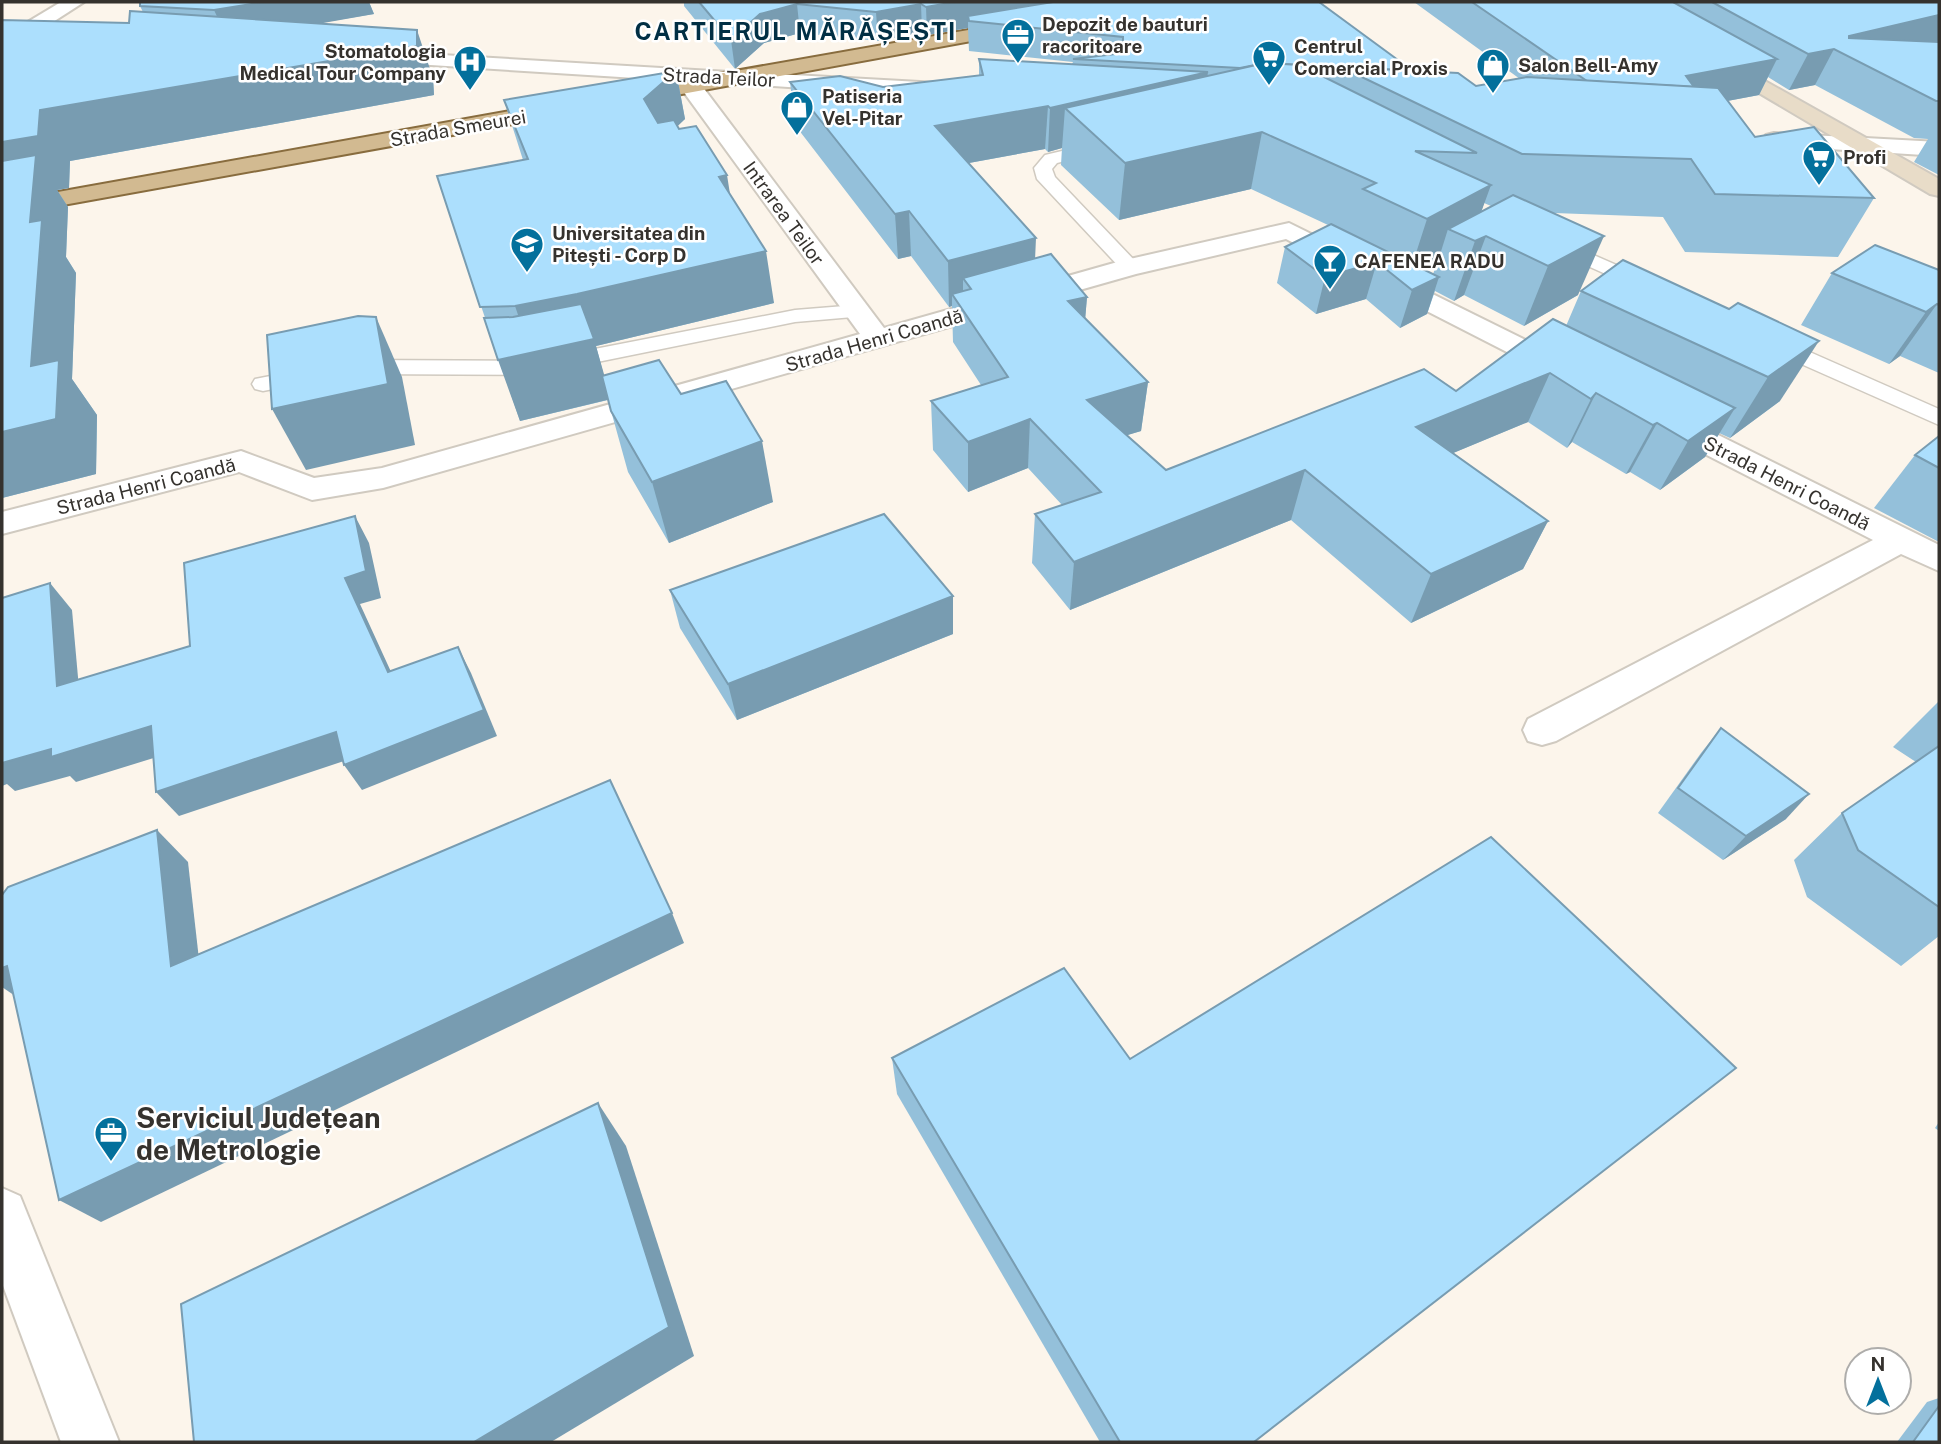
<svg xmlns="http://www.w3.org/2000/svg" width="1941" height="1444" font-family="'Public Sans',sans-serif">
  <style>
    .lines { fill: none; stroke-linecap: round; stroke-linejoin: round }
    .service-casing { stroke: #d0cac0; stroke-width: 3 }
    .minor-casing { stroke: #d0cac0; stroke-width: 4 }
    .tertiary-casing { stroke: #d0cac0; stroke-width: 4 }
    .secondary-casing { stroke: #d0cac0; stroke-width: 4 }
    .primary-casing { stroke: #886c3e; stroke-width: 4 }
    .service { fill: #fff; fill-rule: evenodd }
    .minor { fill: #fff; fill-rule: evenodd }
    .tertiary { fill: #fff; fill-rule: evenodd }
    .secondary { fill: #e8dcc8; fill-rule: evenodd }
    .primary { fill: #d2ba91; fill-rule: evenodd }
    .wall { fill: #94c0da; fill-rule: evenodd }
    .shaded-wall { fill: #789cb1 }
    .building { fill: #acdffd; stroke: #789cb1; stroke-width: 2 }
    .labels { text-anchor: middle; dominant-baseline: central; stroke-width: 5; stroke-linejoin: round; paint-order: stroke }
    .far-poi-label { font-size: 19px; font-weight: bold; fill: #35322e; stroke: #fff; text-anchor: start }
    .far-street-label { font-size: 19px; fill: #35322e; stroke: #fff }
    .far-district-label { font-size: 24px; font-weight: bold; letter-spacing: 2px; fill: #012f44; stroke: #fff }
    .near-poi-label { font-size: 28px; font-weight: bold; fill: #35322e; stroke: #fff; text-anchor: start }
  </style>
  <rect width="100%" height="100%" fill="#fcf5eb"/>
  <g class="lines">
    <defs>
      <g id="service">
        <path d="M1100,142L1106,143L1109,147L1106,151L1057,163L1052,169L1055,177L1137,263L1140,267L1137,271H1123L1037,179L1034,168L1045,155Z"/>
        <path d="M1557,239L1653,281L1656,285L1653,289H1639L1550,249L1547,245L1550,241Z"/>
        <path d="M857,305L865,306L868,311L865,316L795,322L533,375L356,374L348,372L345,367L348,362L356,360L533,361L795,310Z"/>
        <path d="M1771,335L1939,409V425L1763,347L1760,342L1763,337Z"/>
        <path d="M311,368L319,370L322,375L319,380L263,391L255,389L252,384L255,379Z"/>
      </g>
      <g id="minor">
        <path d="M61,2H84L25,40H11L8,36L11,32Z"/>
        <path d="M374,51L746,73L749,78L746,83L699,82L884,328L1121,261L1289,223L1574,364L1579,370L1574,376L1564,379L1554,376L1286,239L1136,274L383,488L312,500L239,472L2,534V512L241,451L314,478L382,468L860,334L683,91L680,86L684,81L367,61L364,57L367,53Z"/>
        <path d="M1665,412L1676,414L1939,545V571L1901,554L1556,741L1542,745L1528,741L1523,730L1528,719L1873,540L1654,428L1650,421L1654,414Z"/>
        <path d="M2,1188L20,1196L119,1442H61L2,1283Z"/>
      </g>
      <g id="tertiary">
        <path d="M738,72L938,83L946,85L949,90L946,95L938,97L730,83L727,78L730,73Z"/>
        <path d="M1774,133L1939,142V156L1766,145L1762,140L1766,135Z"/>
      </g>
      <path id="secondary" d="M1717,54L1939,179V196L1930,194L1710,64L1707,60L1710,56Z"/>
      <g id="primary">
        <path d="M1019,21L1026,23L1029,27L1026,31L627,104L619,102L616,97L619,92L627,90Z"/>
        <path d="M561,102L569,104L572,109L569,114L2,216V202Z"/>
      </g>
    </defs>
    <!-- service casing -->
    <use href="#service" class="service-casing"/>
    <!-- minor casing -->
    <use href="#minor" class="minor-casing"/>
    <!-- tertiary casing -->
    <use href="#tertiary" class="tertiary-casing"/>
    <!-- secondary casing -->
    <use href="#secondary" class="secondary-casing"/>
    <!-- primary casing -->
    <use href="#primary" class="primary-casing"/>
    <!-- service -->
    <use href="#service" class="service"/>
    <!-- minor -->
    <use href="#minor" class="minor"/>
    <!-- tertiary -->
    <use href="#tertiary" class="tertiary"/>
    <!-- secondary -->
    <use href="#secondary" class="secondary"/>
    <!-- primary -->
    <use href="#primary" class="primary"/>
  </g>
  <!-- wall -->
  <g class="wall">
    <path d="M140,2H369L374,14L319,23L433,78L434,95L70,161L69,188L57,190L68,207L66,257L76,273L72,379L97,415L96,474L2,498V20L129,23L143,12L140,6Z"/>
    <path d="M684,2H1319L1413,71L1476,86L1520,79L1414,2H1674L1675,3L1676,2H1939V175L1914,162L1928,139L1914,138L1815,85L1789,90L1768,77L1759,95L1727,101L1755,137L1874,198L1838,257L1685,252L1663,217L1554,213L1578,295L1524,326L1464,295L1454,301L1435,291L1427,314L1400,328L1366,299L1316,314L1277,283L1285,247L1328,225L1251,189L1119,220L1061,165L1062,148L1048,152L1045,149L969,163L1035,258L1087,297L1085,319L1148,382L1141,431L1127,435L1166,470L1456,391L1566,326L1581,291L1729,309L1738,303L1780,401L1730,438L1719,433L1705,457L1660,490L1630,472L1626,474L1572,442L1567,448L1528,422L1453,453L1548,521L1523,569L1411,623L1291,520L1070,610L1032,563L1035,514L1062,505L1028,468L968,492L933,450L931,401L981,385L953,342L952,306L949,307L911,256L898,259L795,125L790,82L883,87L979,76V59L1072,64L1073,62L969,51L968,28L927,35L922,32L878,41L800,33L764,43L735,69L684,6ZM1484,203L1491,206L1481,212ZM1438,261L1433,274L1424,269Z"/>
    <path d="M676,71L685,119L677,126L730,194L774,303L596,346L604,376L681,394L773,502L669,543L628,472L608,400L520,421L437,176L523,160L504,100Z"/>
    <path d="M1939,270V373L1900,356L1889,364L1801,325L1832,273Z"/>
    <path d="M1939,436V542L1874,508L1915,455Z"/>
    <path d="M670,590L953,596V634L737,720L680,628Z"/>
    <path d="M1939,701V936L1901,966L1807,897L1794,860L1842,813L1916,762L1893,747Z"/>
    <path d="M1721,728L1786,819L1723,860L1658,813L1701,753Z"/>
    <path d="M892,1058L1255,1442H1100L897,1094Z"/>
    <path d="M1939,1122V1131L1935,1128Z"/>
    <path d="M1939,1398V1442H1897L1927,1402Z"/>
  </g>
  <!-- shaded-wall -->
  <g class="shaded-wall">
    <path d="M264,2H369L374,14L228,40L214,10Z"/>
    <path d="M955,2H1117L968,16V28L927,35L926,7Z"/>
    <path d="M797,4L800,33L764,43L735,69L731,40L760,14Z"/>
    <path d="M921,4L922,32L878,41L876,12Z"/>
    <path d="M1939,15V45L1840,52L1849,36Z"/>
    <path d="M417,30L433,78L434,95L70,161L69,188L57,190L68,207L66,257L76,273L72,379L97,415L96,474L2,498V432L31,366L2,200V142L40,110Z"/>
    <path d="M1834,49L1815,85L1789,90L1808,54Z"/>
    <path d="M1777,59L1759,95L1685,109L1686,76Z"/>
    <path d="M676,71L685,119L655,148L644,99Z"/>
    <path d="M1208,72L1202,114L1065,108L1062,148L1048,152L1050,108Z"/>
    <path d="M1048,106L1045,149L936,169L935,126Z"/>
    <path d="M1262,132L1251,189L1119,220L1125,163Z"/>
    <path d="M727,175L735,226L719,177Z"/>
    <path d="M1491,185L1471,240L1448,229L1438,261L1408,278L1427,219Z"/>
    <path d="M909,211L911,256L898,259L895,214Z"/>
    <path d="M1486,236L1464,295L1454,301L1475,241Z"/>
    <path d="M1604,236L1578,295L1524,326L1548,266Z"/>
    <path d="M1036,238L1034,283L971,289L963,278V303L952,294V306L949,307L948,261Z"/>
    <path d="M766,251L774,303L596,346L611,399L520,421L498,360L531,353L515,306Z"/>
    <path d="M1377,262L1366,299L1316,314L1325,277Z"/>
    <path d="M1439,277L1427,314L1400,328L1412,290Z"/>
    <path d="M1087,297L1083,345L1068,301Z"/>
    <path d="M1937,304L1900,356L1889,364L1926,312Z"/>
    <path d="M376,317L402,377L415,445L306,470L272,409Z"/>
    <path d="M1819,341L1780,401L1730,438L1768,377Z"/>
    <path d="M1550,373L1528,422L1398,476L1416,427Z"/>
    <path d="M1148,382L1141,431L1082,449L1087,400Z"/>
    <path d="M1596,393L1572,442L1567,448L1591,399Z"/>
    <path d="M1735,408L1705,457L1660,490L1688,441Z"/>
    <path d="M1030,419L1028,468L968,492V442Z"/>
    <path d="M1657,423L1630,472L1626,474L1653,425Z"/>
    <path d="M762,441L773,502L669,543L652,482Z"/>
    <path d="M1305,470L1291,520L1070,610L1074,562Z"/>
    <path d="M355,516L369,543L381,598L360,604L403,698L388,672L345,578Z"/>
    <path d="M1548,521L1523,569L1411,623L1431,574Z"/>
    <path d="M50,583L72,610L81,711L57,686Z"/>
    <path d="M953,596V634L737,720L728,684Z"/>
    <path d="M458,647L471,673L497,736L362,790L344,765Z"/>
    <path d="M151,726L173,752L76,782L70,776L15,791L7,784L2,786V763L51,749Z"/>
    <path d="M336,732L353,758L179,816L156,792Z"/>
    <path d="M1809,794L1786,819L1723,860L1746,836Z"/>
    <path d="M157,830L188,862L203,995L171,966Z"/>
    <path d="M672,913L684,943L101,1222L59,1200Z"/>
    <path d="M7,966L24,1002L2,987V968Z"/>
    <path d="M598,1103L626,1146L694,1356L551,1442H474Z"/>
  </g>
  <!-- building -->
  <g class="building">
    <path d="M140,2H264L214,10L140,6Z"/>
    <path d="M699,2H955L926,7L921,4L876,12L797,4L760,14L731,40Z"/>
    <path d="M1053,2H1319L1413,71L1341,67L1339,74L1316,73L1300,65L1265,63L1240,68L1073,59L1123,53V37L969,21L968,16Z"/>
    <path d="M1472,2H1673L1777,59L1686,76L1694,87L1587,81Z"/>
    <path d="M1712,2H1939V15L1849,36V38L1939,42V101H1936L1834,49L1808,54Z"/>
    <path d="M130,11L417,30V46L40,110L38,136L2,142V20L129,23Z"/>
    <path d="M979,59L1208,72L1050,108L1048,106L935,126L1036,238L948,261L909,211L895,214L790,82L840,76L883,87L983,75Z"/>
    <path d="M1265,63L1300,65L1477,153L1415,151L1491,185L1427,219L1363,189L1376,183L1262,132L1125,163L1065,108Z"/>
    <path d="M1341,67L1458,73L1476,86L1527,77L1718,88L1755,137L1814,127L1874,198L1715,194L1691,159L1522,154Z"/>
    <path d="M676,71L644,99L658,123L674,120L679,129L696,126L727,175L719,177L766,251L577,294L515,306L480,307L437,176L528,159L504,100Z"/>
    <path d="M36,155L30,222L42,220L31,366L59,360L56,419L2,432V161Z"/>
    <path d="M1513,195L1604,236L1548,266L1486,236L1475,241L1448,229Z"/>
    <path d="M1331,224L1439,277L1412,290L1377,262L1325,277L1285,247Z"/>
    <path d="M1875,245L1939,270V305L1937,304L1926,312L1832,273Z"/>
    <path d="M1051,254L1087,297L1068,301L1148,382L1087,400L1166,470L1424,369L1456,391L1553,319L1735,408L1688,441L1657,423L1653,425L1596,393L1591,399L1550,373L1416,427L1548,521L1431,574L1305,470L1074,562L1035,514L1101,492L1030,419L968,442L931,401L1008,377L952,294L971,289L963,278Z"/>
    <path d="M1623,260L1729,309L1738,303L1819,341L1768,377L1581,291Z"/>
    <path d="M581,304L594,339L498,360L484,318L513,317Z"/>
    <path d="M358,316L376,317L388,384L272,409L267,335Z"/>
    <path d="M659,360L681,394L726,381L762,441L652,482L611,411L602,376Z"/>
    <path d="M1939,436V468L1915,455Z"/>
    <path d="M884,514L953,596L728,684L670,590Z"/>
    <path d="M355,516L366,571L345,578L388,672L458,647L484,710L344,765L336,732L156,792L151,726L51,757V749L2,763V598L50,583L57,686L190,646L184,563Z"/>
    <path d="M1721,728L1809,794L1746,836L1678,788Z"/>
    <path d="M1939,746V907L1858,850L1842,813Z"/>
    <path d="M610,780L672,913L59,1200L7,966L2,968V895L8,887L157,830L171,966Z"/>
    <path d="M1491,837L1736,1068L1254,1442H1120L892,1058L1064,968L1130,1059Z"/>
    <path d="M598,1103L669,1327L474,1442H194L181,1304Z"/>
    <path d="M1939,1406V1442H1913Z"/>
  </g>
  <!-- icons -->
  <defs>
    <symbol id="office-pin" viewBox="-11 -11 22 30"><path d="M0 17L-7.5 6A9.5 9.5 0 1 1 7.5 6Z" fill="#03709c" stroke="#fff"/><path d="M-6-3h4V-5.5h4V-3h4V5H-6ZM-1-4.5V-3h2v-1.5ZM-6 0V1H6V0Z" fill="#fff"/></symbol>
    <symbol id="supermarket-pin" viewBox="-11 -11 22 30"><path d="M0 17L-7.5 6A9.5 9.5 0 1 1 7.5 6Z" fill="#03709c" stroke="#fff"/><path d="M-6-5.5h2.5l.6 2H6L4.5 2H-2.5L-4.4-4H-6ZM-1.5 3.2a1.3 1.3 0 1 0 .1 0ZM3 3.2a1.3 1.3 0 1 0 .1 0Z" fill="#fff"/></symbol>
    <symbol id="hospital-pin" viewBox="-11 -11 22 30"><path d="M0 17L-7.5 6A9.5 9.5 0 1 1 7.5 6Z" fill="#03709c" stroke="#fff"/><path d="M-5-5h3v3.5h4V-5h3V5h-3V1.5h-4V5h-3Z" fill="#fff"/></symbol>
    <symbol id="shop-pin" viewBox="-11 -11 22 30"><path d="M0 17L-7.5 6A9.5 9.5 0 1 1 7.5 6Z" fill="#03709c" stroke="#fff"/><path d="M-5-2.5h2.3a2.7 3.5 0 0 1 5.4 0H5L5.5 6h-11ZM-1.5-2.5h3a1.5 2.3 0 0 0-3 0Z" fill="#fff"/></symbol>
    <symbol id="university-pin" viewBox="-11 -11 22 30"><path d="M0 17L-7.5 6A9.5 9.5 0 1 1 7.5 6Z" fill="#03709c" stroke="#fff"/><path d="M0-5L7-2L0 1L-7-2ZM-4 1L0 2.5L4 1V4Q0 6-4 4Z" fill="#fff"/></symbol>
    <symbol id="bar-pin" viewBox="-11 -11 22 30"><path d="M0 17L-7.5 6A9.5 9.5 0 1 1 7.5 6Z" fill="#03709c" stroke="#fff"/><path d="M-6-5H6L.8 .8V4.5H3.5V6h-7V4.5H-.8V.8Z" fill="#fff"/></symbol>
  </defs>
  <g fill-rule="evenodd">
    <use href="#office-pin" x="999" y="16" width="38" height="52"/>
    <use href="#supermarket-pin" x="1250" y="38" width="38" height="52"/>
    <use href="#hospital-pin" x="451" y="43" width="38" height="52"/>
    <use href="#shop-pin" x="1474" y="46" width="38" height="52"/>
    <use href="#shop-pin" x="778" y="88" width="38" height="52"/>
    <use href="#supermarket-pin" x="1800" y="138" width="38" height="52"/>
    <use href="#university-pin" x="508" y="225" width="38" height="52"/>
    <use href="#bar-pin" x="1311" y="242" width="38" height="52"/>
    <use href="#office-pin" x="92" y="1114" width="38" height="52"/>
  </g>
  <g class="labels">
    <!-- far-poi labels -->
    <g class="far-poi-label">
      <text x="1042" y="24">Depozit de bauturi<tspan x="1042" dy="22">racoritoare</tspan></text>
      <text x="1294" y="46">Centrul<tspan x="1294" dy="22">Comercial Proxis</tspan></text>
      <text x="446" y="51" text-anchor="end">Stomatologia<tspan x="446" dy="22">Medical Tour Company</tspan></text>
      <text x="1518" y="65">Salon Bell-Amy</text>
      <text x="822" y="96">Patiseria<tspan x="822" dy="22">Vel-Pitar</tspan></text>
      <text x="1843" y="157">Profi</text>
      <text x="552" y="233">Universitatea din<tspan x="552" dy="22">Pitești - Corp D</tspan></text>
      <text x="1354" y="261">CAFENEA RADU</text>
    </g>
    <!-- far-street labels -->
    <g class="far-street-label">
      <text transform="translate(719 77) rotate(3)">Strada Teilor</text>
      <text transform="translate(458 128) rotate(-10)">Strada Smeurei</text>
      <text transform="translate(784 213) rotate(54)">Intrarea Teilor</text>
      <text transform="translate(874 340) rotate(-16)">Strada Henri Coandă</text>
      <text transform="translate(1787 483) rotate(27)">Strada Henri Coandă</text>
      <text transform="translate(146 486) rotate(-14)">Strada Henri Coandă</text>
    </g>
    <!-- far-district labels -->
    <g class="far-district-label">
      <text x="796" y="31">CARTIERUL MĂRĂȘEȘTI</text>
    </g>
    <!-- near-poi labels -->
    <g class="near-poi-label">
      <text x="136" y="1117">Serviciul Județean<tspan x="136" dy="32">de Metrologie</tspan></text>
    </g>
  </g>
  <!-- border -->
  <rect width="1941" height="1444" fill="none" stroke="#35322e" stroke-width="7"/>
  <!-- north arrow -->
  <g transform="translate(1878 1381)"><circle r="33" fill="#ffffff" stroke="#aeadab" stroke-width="2"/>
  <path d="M0-5L12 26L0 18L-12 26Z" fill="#03709c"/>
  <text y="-10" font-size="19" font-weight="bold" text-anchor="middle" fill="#35322e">N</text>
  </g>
</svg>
